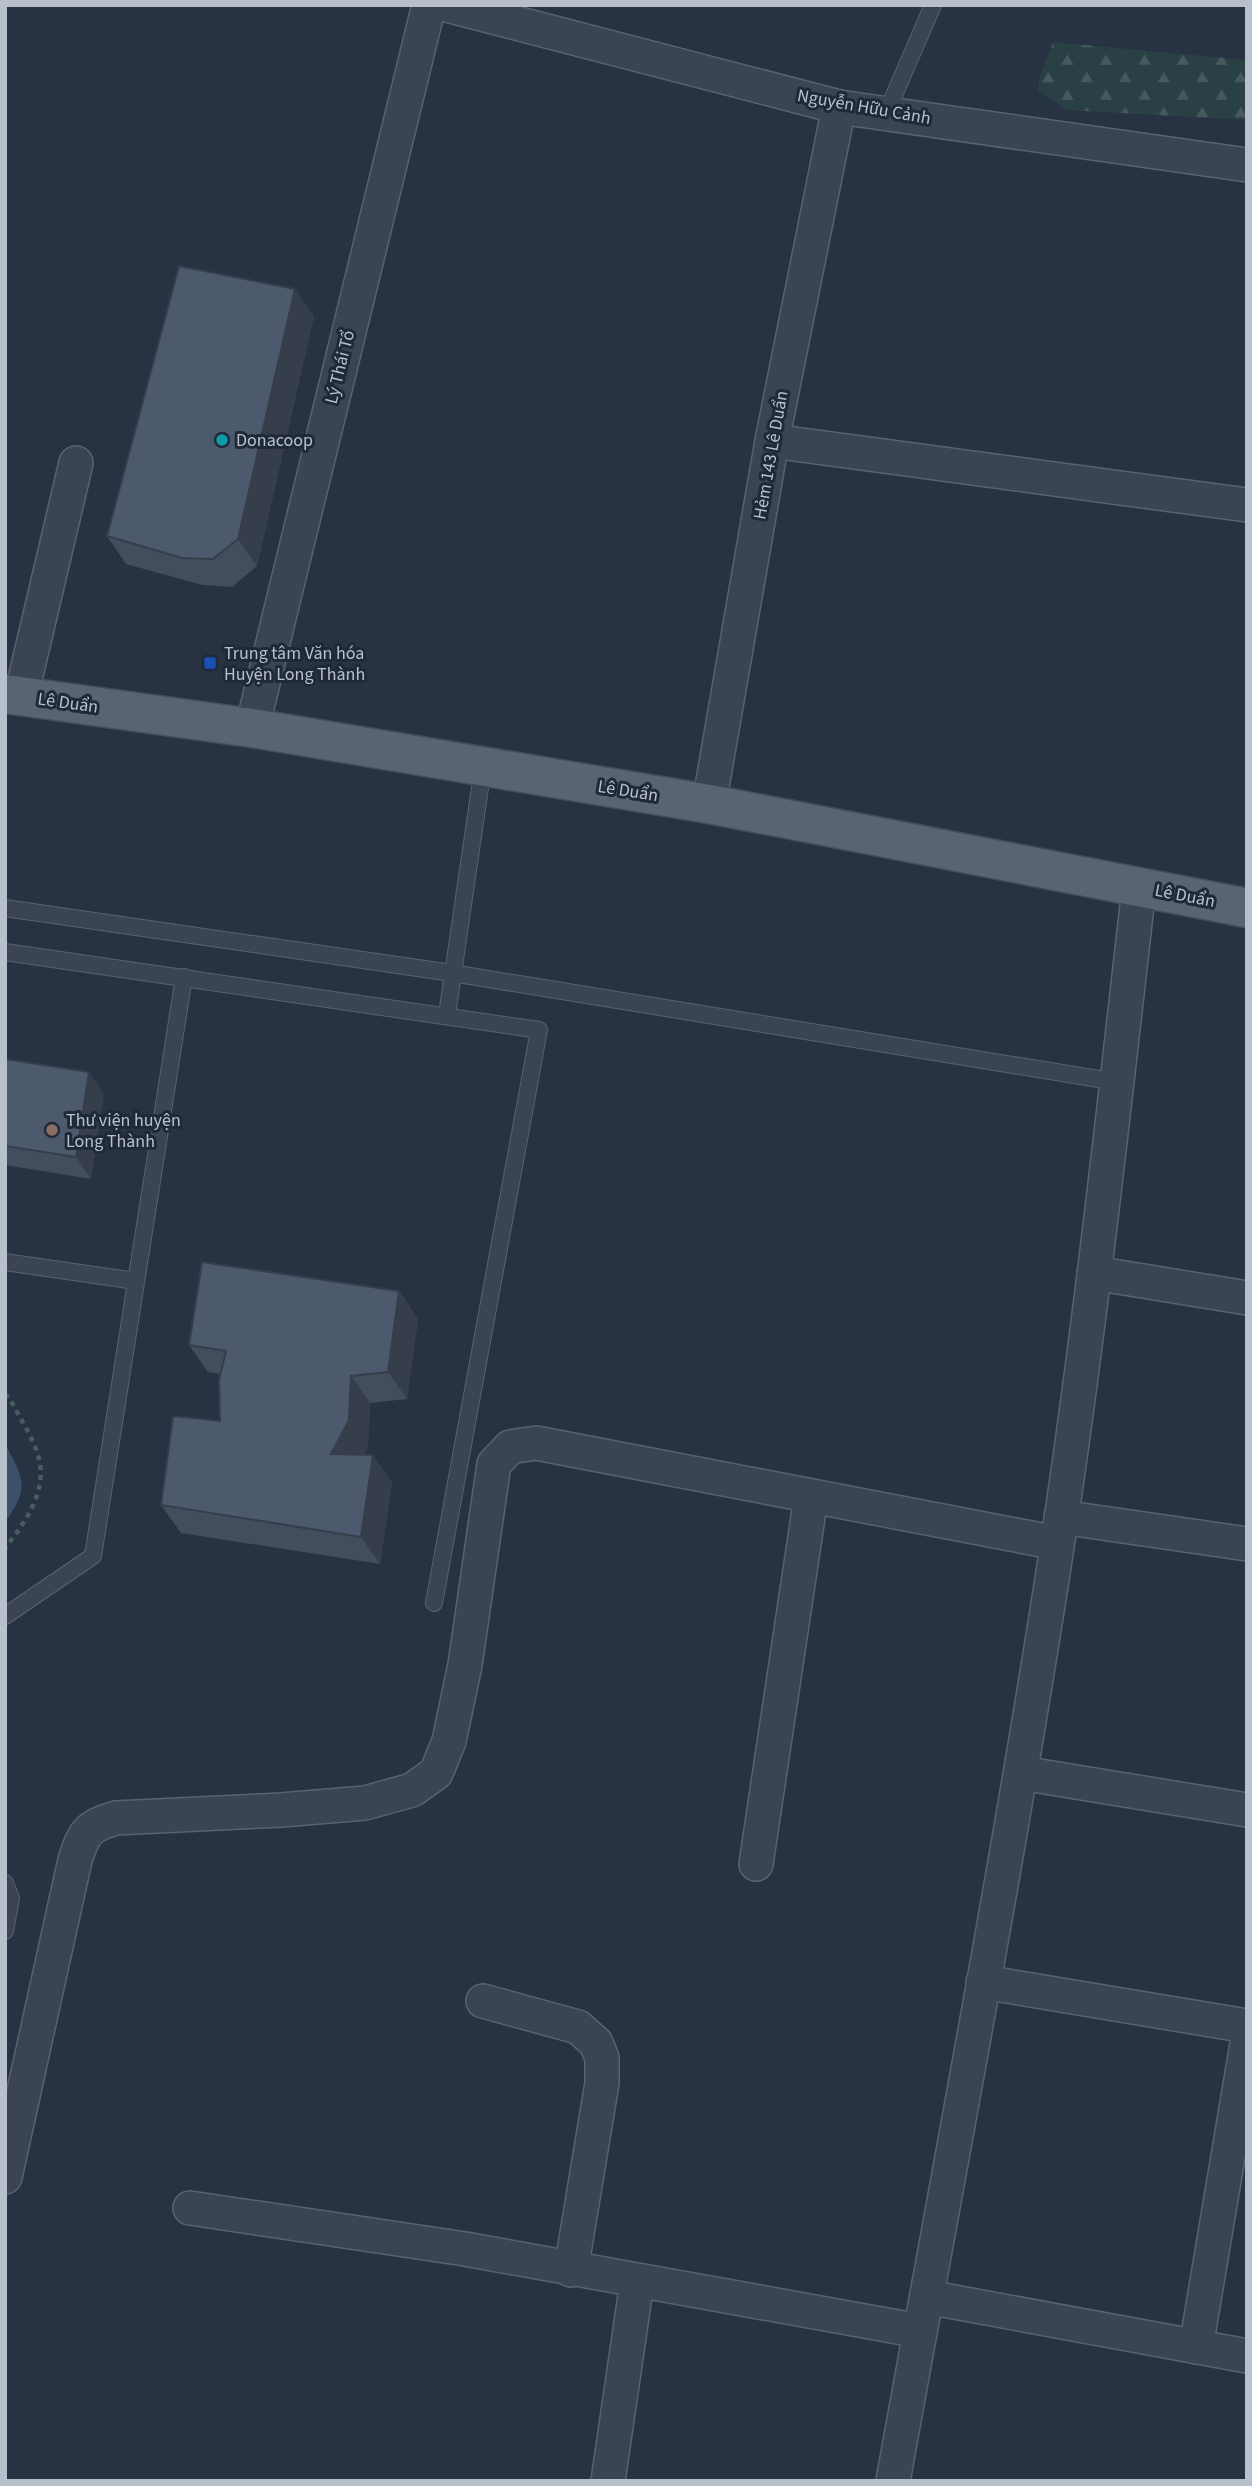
<svg xmlns="http://www.w3.org/2000/svg" width="1252" height="2486" font-family="'Source Sans 3',sans-serif">
  <style>
    .forest { fill: url(#forest-firs) }
    .water { fill: #3c506c }
    .lines { fill: none; stroke-linecap: round; stroke-linejoin: round }
    .lane-casing { stroke: #596270; stroke-width: 18 }
    .street-casing { stroke: #596270; stroke-width: 36 }
    .primary-casing { stroke: #454d5c; stroke-width: 41 }
    .path { stroke: #475d60; stroke-width: 4.5; stroke-dasharray: 5 5; stroke-linecap: butt }
    .lane { stroke: #3b4452; stroke-width: 16 }
    .street { stroke: #3b4452; stroke-width: 33 }
    .primary { stroke: #596472; stroke-width: 38 }
    .wall { fill: #424d5d }
    .shaded-wall { fill: #363e4c }
    .building { fill: #4d596c; stroke: #363e4c; stroke-width: 2 }
    .culture-dot { fill: #0f9aa8; stroke: #202938; stroke-width: 2.5 }
    .transit-dot { fill: #1a4fb4; stroke: #202938; stroke-width: 2.5 }
    .education-dot { fill: #8d6e63; stroke: #202938; stroke-width: 2.5 }
    .labels { text-anchor: middle; dominant-baseline: central; stroke-width: 6; stroke-linejoin: round; paint-order: stroke }
    .street-label { font-size: 18px; fill: #b8c0cc; stroke: #202938 }
    .poi-label { font-size: 18px; fill: #b8c0cc; stroke: #202938; text-anchor: start }
  </style>
  <defs>
    <pattern id="forest-firs" width="22" height="20" patternUnits="userSpaceOnUse" patternTransform="scale(1.75)"><rect width="22" height="20" fill="#294044"/><path d="M5 1l3.5 6h-7zM16 11l3.5 6h-7z" fill="#465a5e"/></pattern>
  </defs>
  <rect width="100%" height="100%" fill="#273243"/>
  <!-- forest -->
  <path class="forest" d="M1053,42L1247,60V120L1067,110L1038,90L1039,79Z"/>
  <!-- water -->
  <path class="water" d="M5,1444C24,1479 30,1488 5,1522Z"/>
  <g class="lines">
    <defs>
      <g id="lane">
        <path d="M886,114L933,5"/>
        <path d="M5,908L452,973L1117,1082"/>
        <path d="M5,952L539,1030L434,1603"/>
        <path d="M447,1015L483,767"/>
        <path d="M5,1262L136,1281"/>
        <path d="M5,1616L93,1556L184,977"/>
        <path d="M5,1883L11,1898L5,1931"/>
      </g>
      <g id="street">
        <path d="M447,5L839,107L1247,165"/>
        <path d="M772,441L1247,505"/>
        <path d="M21,696L76,463"/>
        <path d="M252,728L429,5"/>
        <path d="M709,804L772,441L839,107"/>
        <path d="M1094,1273L1247,1298"/>
        <path d="M1061,1517L1247,1544"/>
        <path d="M1021,1773L1247,1810"/>
        <path d="M756,1864L811,1497"/>
        <path d="M983,1982L1247,2026"/>
        <path d="M483,2001L578,2027L596,2043L602,2058V2083L571,2270"/>
        <path d="M5,2177L75,1860C84,1832 88,1826 116,1818L281,1810L365,1803L412,1790L436,1773L449,1741L465,1665L494,1464L510,1447L536,1443L1057,1543"/>
        <path d="M190,2208L465,2249L920,2331"/>
        <path d="M927,2297L1247,2356"/>
        <path d="M1196,2347L1247,2044"/>
        <path d="M608,2481L637,2282"/>
        <path d="M893,2481C949,2170 1009,1859 1057,1547C1090,1328 1114,1108 1139,888"/>
      </g>
      <path id="primary" d="M5,694L252,728L709,804L1247,908"/>
    </defs>
    <!-- lane casing -->
    <use href="#lane" class="lane-casing"/>
    <!-- street casing -->
    <use href="#street" class="street-casing"/>
    <!-- primary casing -->
    <use href="#primary" class="primary-casing"/>
    <!-- path -->
    <path class="path" d="M5,1394L10,1399C19,1417 35,1440 39,1459C47,1492 25,1523 5,1548"/>
    <!-- lane -->
    <use href="#lane" class="lane"/>
    <!-- street -->
    <use href="#street" class="street"/>
    <!-- primary -->
    <use href="#primary" class="primary"/>
  </g>
  <!-- wall -->
  <g class="wall">
    <path d="M314,316L257,566L232,587L202,585L126,564L107,536Z"/>
    <path d="M5,1059L104,1094L91,1179L5,1165Z"/>
    <path d="M399,1291L418,1319L407,1399L370,1403L368,1447L364,1454L392,1482L380,1564L181,1533L161,1505L220,1421V1374L208,1372L189,1345Z"/>
  </g>
  <!-- shaded-wall -->
  <g class="shaded-wall">
    <path d="M295,289L314,316L257,566L238,539Z"/>
    <path d="M89,1072L104,1094L91,1179L76,1157Z"/>
    <path d="M399,1291L418,1319L407,1399L388,1372Z"/>
    <path d="M351,1376L370,1403L368,1447L350,1482L331,1454Z"/>
    <path d="M373,1455L392,1482L380,1564L361,1537Z"/>
  </g>
  <!-- building -->
  <g class="building">
    <path d="M179,266L295,289L238,539L213,559L182,558L107,536Z"/>
    <path d="M5,1059L89,1072L76,1157L5,1146Z"/>
    <path d="M202,1262L399,1291L388,1372L351,1376L349,1420L331,1454L373,1455L361,1537L161,1505L173,1416L220,1421L219,1380L226,1351L189,1345Z"/>
  </g>
  <!-- markers -->
  <circle class="culture-dot" cx="222" cy="440" r="7"/>
  <rect class="transit-dot" x="203" y="656" width="14" height="14" rx="3.5"/>
  <circle class="education-dot" cx="52" cy="1130" r="7"/>
  <g class="labels">
    <!-- street labels -->
    <g class="street-label">
      <text transform="translate(864 107) rotate(10)">Nguyễn Hữu Cảnh</text>
      <text transform="translate(340 367) rotate(-76)">Lý Thái Tổ</text>
      <text transform="translate(771 455) rotate(-80)">Hẻm 143 Lê Duẩn</text>
      <text transform="translate(68 703) rotate(8)">Lê Duẩn</text>
      <text transform="translate(628 791) rotate(9)">Lê Duẩn</text>
      <text transform="translate(1185 896) rotate(11)">Lê Duẩn</text>
    </g>
    <!-- poi labels -->
    <g class="poi-label">
      <text x="236" y="440">Donacoop</text>
      <text x="224" y="653">Trung tâm Văn hóa<tspan x="224" dy="21">Huyện Long Thành</tspan></text>
      <text x="66" y="1120">Thư viện huyện<tspan x="66" dy="21">Long Thành</tspan></text>
    </g>
  </g>
  <!-- border -->
  <rect width="1252" height="2486" fill="none" stroke="#b8c0cc" stroke-width="14"/>
</svg>
